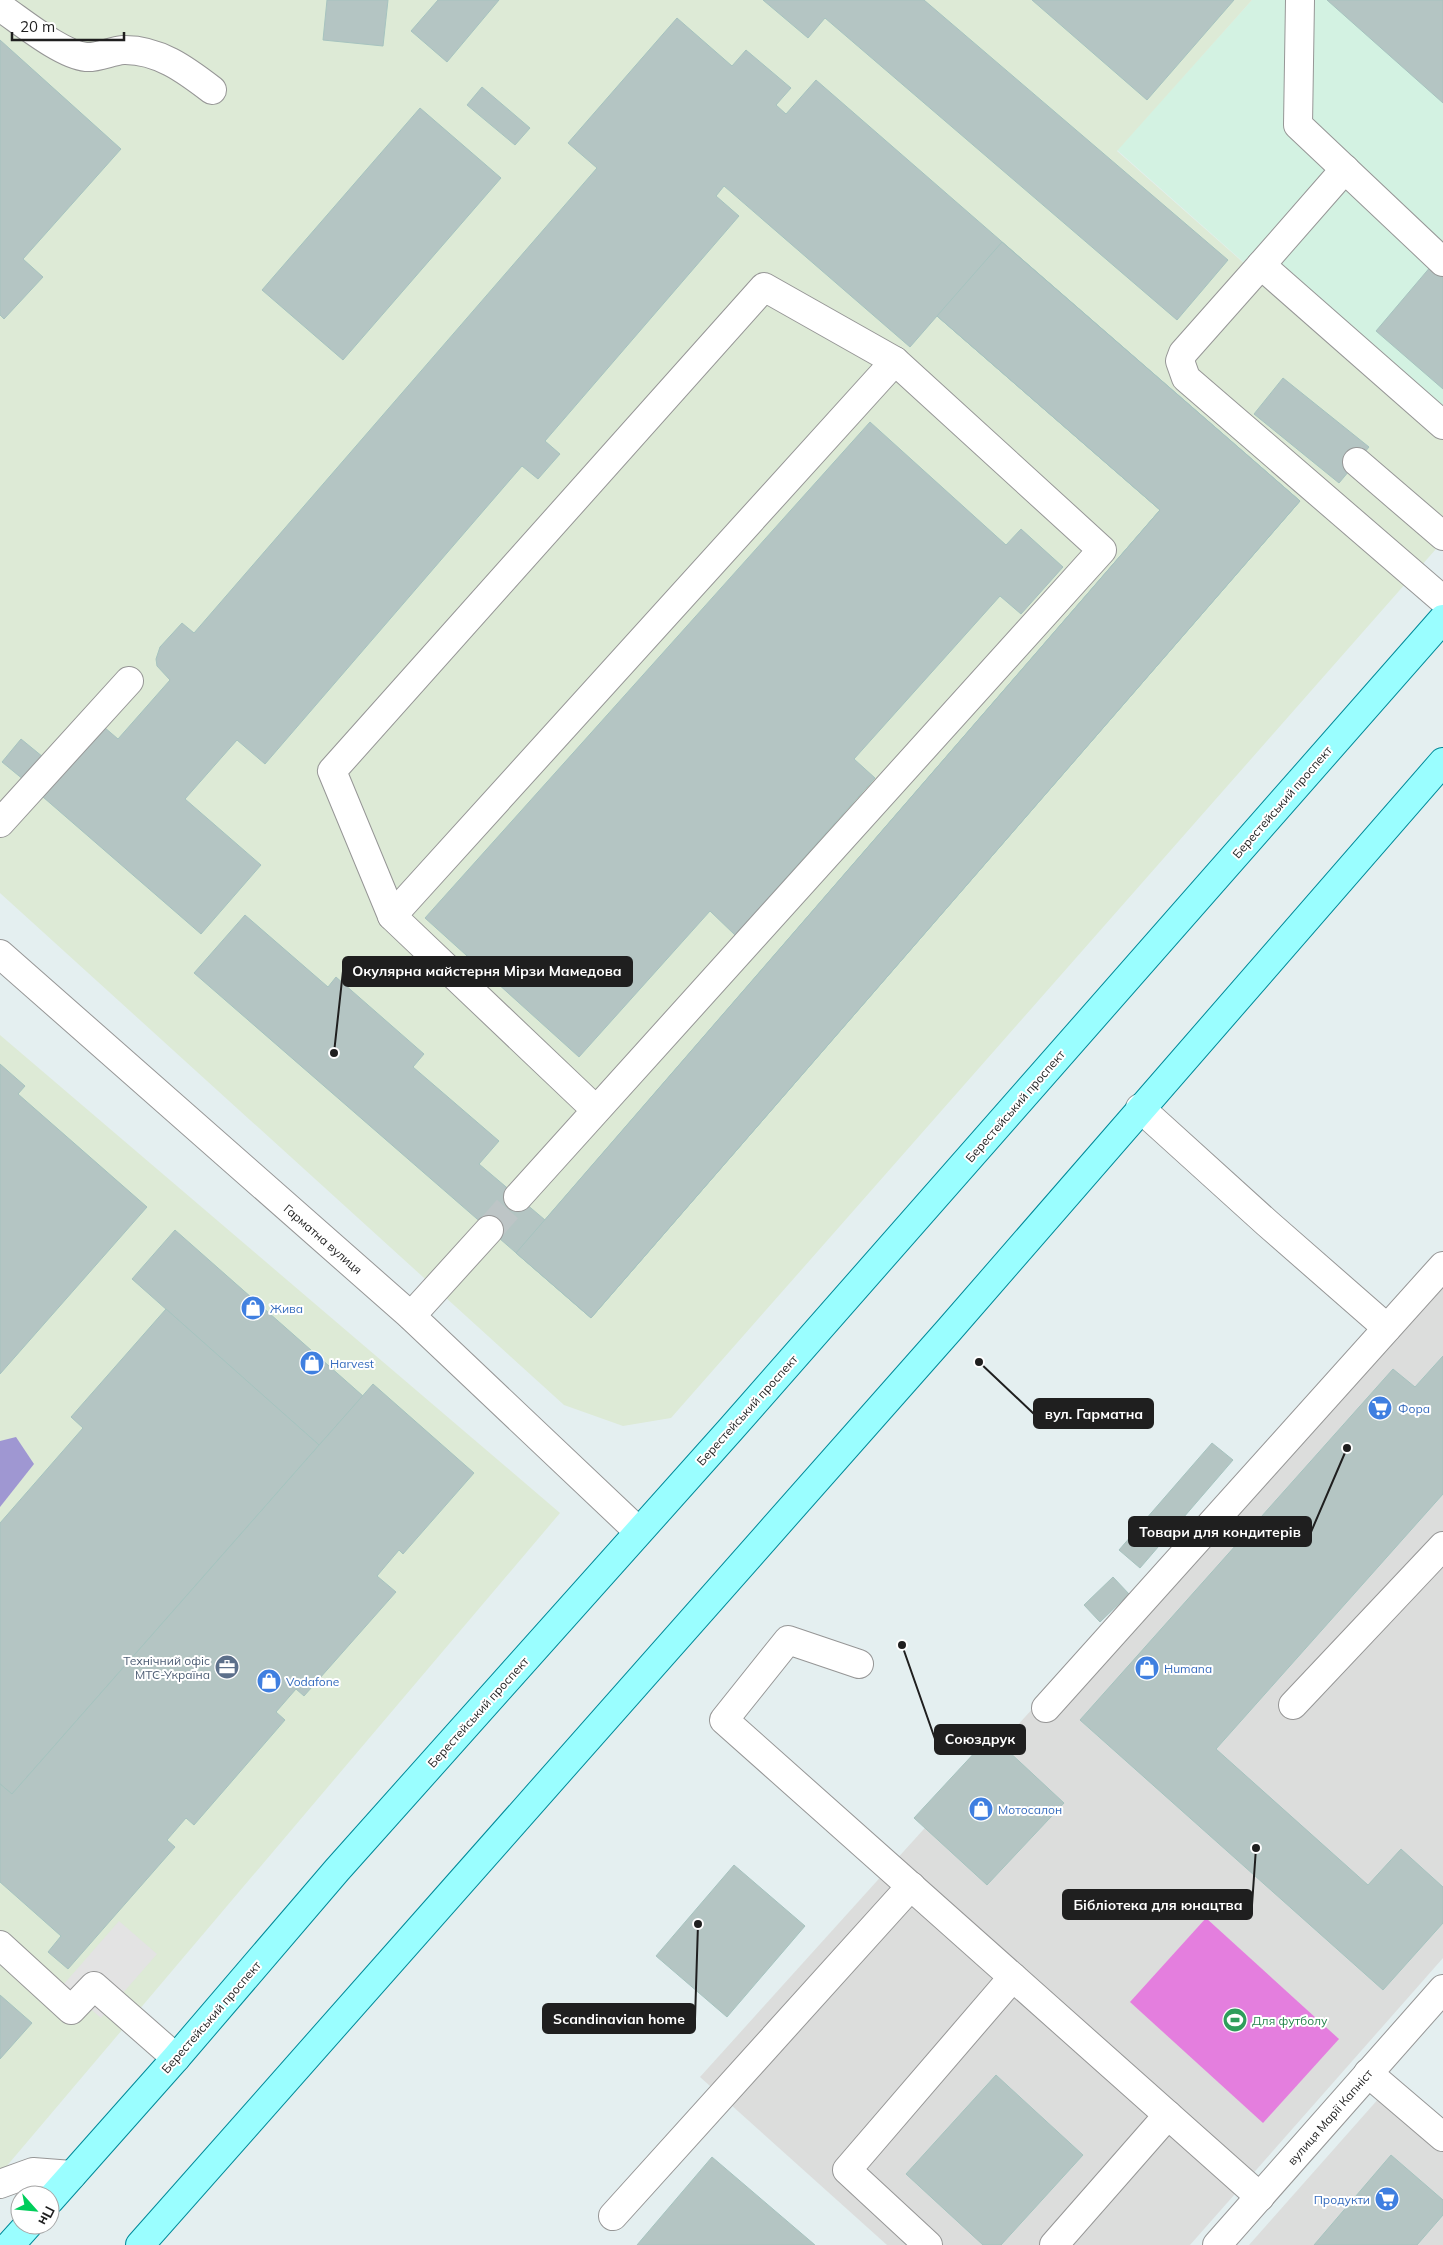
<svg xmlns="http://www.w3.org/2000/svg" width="1443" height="2245" font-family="Mulish,sans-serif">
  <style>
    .residential { fill: #dcdddc }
    .commercial { fill: #d3f2e2 }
    .industrial { fill: #ddead6 }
    .forest { fill: #9f97d2 }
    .pitch { fill: #e47ede }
    .parking { fill: #e3e3e3 }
    .building { fill: #b4c5c3; stroke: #a6c3bf }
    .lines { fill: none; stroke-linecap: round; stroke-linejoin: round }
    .minor-tunnel { stroke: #bdc5c6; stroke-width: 28; stroke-dasharray: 28 14; stroke-linecap: butt }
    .minor-casing { stroke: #969696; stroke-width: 30 }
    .major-casing { stroke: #008999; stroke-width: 30 }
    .minor { stroke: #fff; stroke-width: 28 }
    .major { stroke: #9afeff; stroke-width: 28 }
    .labels { text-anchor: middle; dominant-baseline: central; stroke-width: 4; stroke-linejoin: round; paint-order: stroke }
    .street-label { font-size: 12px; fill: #1f1f1f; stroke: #fff }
    .shop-label { font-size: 12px; fill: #366cbe; stroke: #fff; text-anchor: start }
    .service-label { font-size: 12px; fill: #4e5e75; stroke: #fff; text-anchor: end }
    .leisure-label { font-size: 12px; fill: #27864d; stroke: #fff; text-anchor: start }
    .leader { fill: none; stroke: #1f1f1f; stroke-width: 2 }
    .callout-dot { fill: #1f1f1f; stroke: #fff; stroke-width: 2 }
    .callout { fill: #1f1f1f; stroke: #1f1f1f; stroke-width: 2 }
    .callout-label { font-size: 14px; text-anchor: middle; font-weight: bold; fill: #fff }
  </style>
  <rect width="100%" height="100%" fill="#e4eff0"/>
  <!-- residential -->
  <g class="residential">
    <path d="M1443,1254V1958L1190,2245H887L700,2077Z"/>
    <path d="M1380,2097L1443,2151V2245H1249Z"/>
  </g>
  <!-- commercial -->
  <path class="commercial" d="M1252,0H1443V439L1117,150Z"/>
  <!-- industrial -->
  <g class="industrial">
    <path d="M0,0H1252L1117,151L1443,439V541L671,1418L623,1426L564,1405L0,893Z"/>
    <path d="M0,1035L560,1513L0,2174Z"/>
  </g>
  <!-- forest -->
  <path class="forest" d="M16,1437L34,1464L0,1507V1441Z"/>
  <!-- pitch -->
  <path class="pitch" d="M1206,1918L1339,2039L1263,2123L1130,2002Z"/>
  <!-- parking -->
  <path class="parking" d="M119,1921L157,1954L101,2018L63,1985Z"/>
  <!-- building -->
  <g class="building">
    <path d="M327,0H388L383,46L323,40Z"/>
    <path d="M438,0H499L447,62L411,31Z"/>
    <path d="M763,0H924L1228,260L1177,320L825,18L808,38Z"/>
    <path d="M1032,0H1234L1147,100Z"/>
    <path d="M1327,0H1443V103Z"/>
    <path d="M677,18L732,66L746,50L791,88L776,105L786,114L816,80L1300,501L591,1318L194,973L245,915L328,987L336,977L424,1054L413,1067L499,1141L479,1164L545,1220L1160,510L937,316L910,347L724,186L716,196L739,216L545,441L560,454L538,479L522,466L265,764L237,740L185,799L261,865L201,934L43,797L104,727L118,739L170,680L157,666L156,659L160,647L182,623L194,633L597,168L568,143Z"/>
    <path d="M0,40L121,149L23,259L43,277L4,319L0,315Z"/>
    <path d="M482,87L530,128L515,145L467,105Z"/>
    <path d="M420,108L501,178L343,360L262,290Z"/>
    <path d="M1002,242L1300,501L591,1318L516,1253L1160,510L937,316Z"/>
    <path d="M1443,252V389L1376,331Z"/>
    <path d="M1283,378L1369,447L1339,483L1254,414Z"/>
    <path d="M870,422L1006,545L1021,529L1063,567L1021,614L1000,596L854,759L875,778L735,935L710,911L579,1057L425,918Z"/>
    <path d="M21,739L43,757L24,780L2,762Z"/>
    <path d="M0,1064L25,1086L18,1094L147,1207L0,1374Z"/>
    <path d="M175,1230L363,1396L319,1445L132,1279Z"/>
    <path d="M166,1309L319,1445L12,1794L0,1784V1523L83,1428L71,1417Z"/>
    <path d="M1443,1356V1494L1216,1749L1368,1885L1401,1849L1443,1887V1923L1383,1990L1080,1720L1393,1369L1415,1387Z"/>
    <path d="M373,1384L474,1473L403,1554L399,1550L377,1576L396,1592L304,1696L296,1689L276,1712L285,1720L194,1825L186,1818L167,1840L175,1847L68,1969L48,1952L61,1936L0,1882V1784L12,1794Z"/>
    <path d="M1212,1443L1233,1460L1140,1568L1119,1550Z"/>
    <path d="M1113,1577L1129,1594L1100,1622L1084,1605Z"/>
    <path d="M991,1735L1064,1803L987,1885L914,1818Z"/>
    <path d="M734,1865L805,1926L727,2017L656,1956Z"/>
    <path d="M0,1995L32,2023L0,2059Z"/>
    <path d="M996,2075L1083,2155L1001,2245H983L906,2174Z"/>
    <path d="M1391,2155L1443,2200V2215L1417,2245H1314Z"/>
    <path d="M712,2157L815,2245H637Z"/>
  </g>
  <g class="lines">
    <!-- minor-tunnel -->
    <path class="minor-tunnel" d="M489,1230L518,1197"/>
    <defs>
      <g id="minor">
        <path d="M1300,0L1298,125L1443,262"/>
        <path d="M0,7C21,21 62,55 86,57C98,58 111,51 123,50C158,49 186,70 212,90"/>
        <path d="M1345,169L1261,265L1443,425"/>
        <path d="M1261,265L1183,353L1180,361L1186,378L1443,600"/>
        <path d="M1357,462L1443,536"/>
        <path d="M0,823L129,681"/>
        <path d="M392,916L895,361"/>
        <path d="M0,954L411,1316L638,1531"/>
        <path d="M1140,1108L1267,1223L1387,1328"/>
        <path d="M518,1197L1102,550L895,361L764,287L332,771L392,916L596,1110"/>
        <path d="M411,1316L489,1230"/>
        <path d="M859,1664L788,1640L724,1720L1260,2197"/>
        <path d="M1293,1705L1443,1546"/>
        <path d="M1046,1708L1443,1266"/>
        <path d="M0,1945L71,2010L94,1986L176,2058"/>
        <path d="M1368,2073L1443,2137"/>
        <path d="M0,2184L33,2172L72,2175"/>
        <path d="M613,2216L911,1886"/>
        <path d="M928,2245L847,2170L1013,1977"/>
        <path d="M1054,2245L1168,2115"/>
        <path d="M1217,2245L1443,1989"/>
      </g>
      <g id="major">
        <path d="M50,2200L176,2058L337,1870L731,1429L1443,619"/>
        <path d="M10,2245L28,2225"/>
        <path d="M140,2245L949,1330L1443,762"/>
      </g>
    </defs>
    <!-- minor casing -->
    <use href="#minor" class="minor-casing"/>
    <!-- major casing -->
    <use href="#major" class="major-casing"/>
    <!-- minor -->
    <use href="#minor" class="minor"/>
    <!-- major -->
    <use href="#major" class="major"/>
  </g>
  <!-- icons -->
  <defs>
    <symbol id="shop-disc" viewBox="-11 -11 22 22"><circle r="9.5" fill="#3f7fe0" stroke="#fff"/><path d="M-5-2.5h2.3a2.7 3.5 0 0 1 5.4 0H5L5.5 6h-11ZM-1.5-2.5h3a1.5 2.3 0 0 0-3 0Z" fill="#fff"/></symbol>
    <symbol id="supermarket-disc" viewBox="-11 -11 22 22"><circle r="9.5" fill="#3f7fe0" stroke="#fff"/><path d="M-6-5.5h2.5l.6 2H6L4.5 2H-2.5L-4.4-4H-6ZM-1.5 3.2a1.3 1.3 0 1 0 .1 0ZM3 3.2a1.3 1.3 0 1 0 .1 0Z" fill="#fff"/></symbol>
    <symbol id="office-disc" viewBox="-11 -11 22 22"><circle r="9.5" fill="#5c6f8a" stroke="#fff"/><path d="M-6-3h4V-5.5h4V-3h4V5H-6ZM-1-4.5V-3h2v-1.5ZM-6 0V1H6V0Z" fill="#fff"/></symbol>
    <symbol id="stadium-disc" viewBox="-11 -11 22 22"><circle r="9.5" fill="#2e9e5b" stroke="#fff"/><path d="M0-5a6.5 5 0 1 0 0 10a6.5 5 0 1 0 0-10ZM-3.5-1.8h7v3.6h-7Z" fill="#fff"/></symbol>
  </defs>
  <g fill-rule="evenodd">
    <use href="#shop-disc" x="239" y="1294" width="28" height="28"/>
    <use href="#shop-disc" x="298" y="1349" width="28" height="28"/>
    <use href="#supermarket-disc" x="1366" y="1394" width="28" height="28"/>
    <use href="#office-disc" x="213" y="1653" width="28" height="28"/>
    <use href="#shop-disc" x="1133" y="1654" width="28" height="28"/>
    <use href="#shop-disc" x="255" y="1667" width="28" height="28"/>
    <use href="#shop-disc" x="967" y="1795" width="28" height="28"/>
    <use href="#stadium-disc" x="1221" y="2006" width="28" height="28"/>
    <use href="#supermarket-disc" x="1373" y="2185" width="28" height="28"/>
  </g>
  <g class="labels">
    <!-- street labels -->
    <g class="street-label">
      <text transform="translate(1282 802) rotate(-49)">Берестейський проспект</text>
      <text transform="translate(1015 1106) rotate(-49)">Берестейський проспект</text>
      <text transform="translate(323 1239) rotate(41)">Гарматна вулиця</text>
      <text transform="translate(747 1410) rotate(-48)">Берестейський проспект</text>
      <text transform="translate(478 1712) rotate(-48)">Берестейський проспект</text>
      <text transform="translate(211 2017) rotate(-49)">Берестейський проспект</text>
      <text transform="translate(1330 2117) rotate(-49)">вулиця Марії Капніст</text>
    </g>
    <!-- shop labels -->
    <g class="shop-label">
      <text x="270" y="1308">Жива</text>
      <text x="330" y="1363">Harvest</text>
      <text x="1398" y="1408">Фора</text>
      <text x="1164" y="1668">Humana</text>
      <text x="286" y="1681">Vodafone</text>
      <text x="998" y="1809">Мотосалон</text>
      <text x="1370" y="2199" text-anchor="end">Продукти</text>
    </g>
    <!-- service labels -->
    <g class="service-label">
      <text x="210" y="1660">Технічний офіс<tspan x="210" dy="14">МТС-Україна</tspan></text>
    </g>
    <!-- leisure labels -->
    <g class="leisure-label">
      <text x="1252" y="2020">Для футболу</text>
    </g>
  </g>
  <!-- callouts -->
  <path class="leader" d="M334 1053L343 971M979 1362L1034 1414M1347 1448L1311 1532M902 1645L935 1739M1256 1848L1252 1905M698 1924L695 2019"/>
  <g class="callout-dot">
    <circle cx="334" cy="1053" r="5"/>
    <circle cx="979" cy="1362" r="5"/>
    <circle cx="1347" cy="1448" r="5"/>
    <circle cx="902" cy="1645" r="5"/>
    <circle cx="1256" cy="1848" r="5"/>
    <circle cx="698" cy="1924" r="5"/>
  </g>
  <g class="callout">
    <rect x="343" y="957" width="289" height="29" rx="5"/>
    <rect x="1034" y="1399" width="119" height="29" rx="5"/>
    <rect x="1129" y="1517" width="182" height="29" rx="5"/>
    <rect x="935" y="1725" width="90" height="29" rx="5"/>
    <rect x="1063" y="1890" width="189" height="29" rx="5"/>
    <rect x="543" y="2004" width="152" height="29" rx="5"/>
  </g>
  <g class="callout-label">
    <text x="487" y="976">Окулярна майстерня Мірзи Мамедова</text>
    <text x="1094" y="1419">вул. Гарматна</text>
    <text x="1220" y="1537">Товари для кондитерів</text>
    <text x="980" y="1744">Союздрук</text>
    <text x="1158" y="1910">Бібліотека для юнацтва</text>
    <text x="619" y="2024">Scandinavian home</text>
  </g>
  <!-- north arrow -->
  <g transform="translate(35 2210) rotate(117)"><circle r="24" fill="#ffffff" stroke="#a5a5a5"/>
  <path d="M0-4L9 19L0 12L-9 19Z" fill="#00cd5b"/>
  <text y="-8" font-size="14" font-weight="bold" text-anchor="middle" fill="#1f1f1f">Пн</text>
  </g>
  <!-- scale -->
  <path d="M12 32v8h112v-8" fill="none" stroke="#1f1f1f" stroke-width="2.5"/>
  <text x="20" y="32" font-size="15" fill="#1f1f1f" stroke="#ffffff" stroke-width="4" paint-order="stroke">20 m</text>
</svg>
